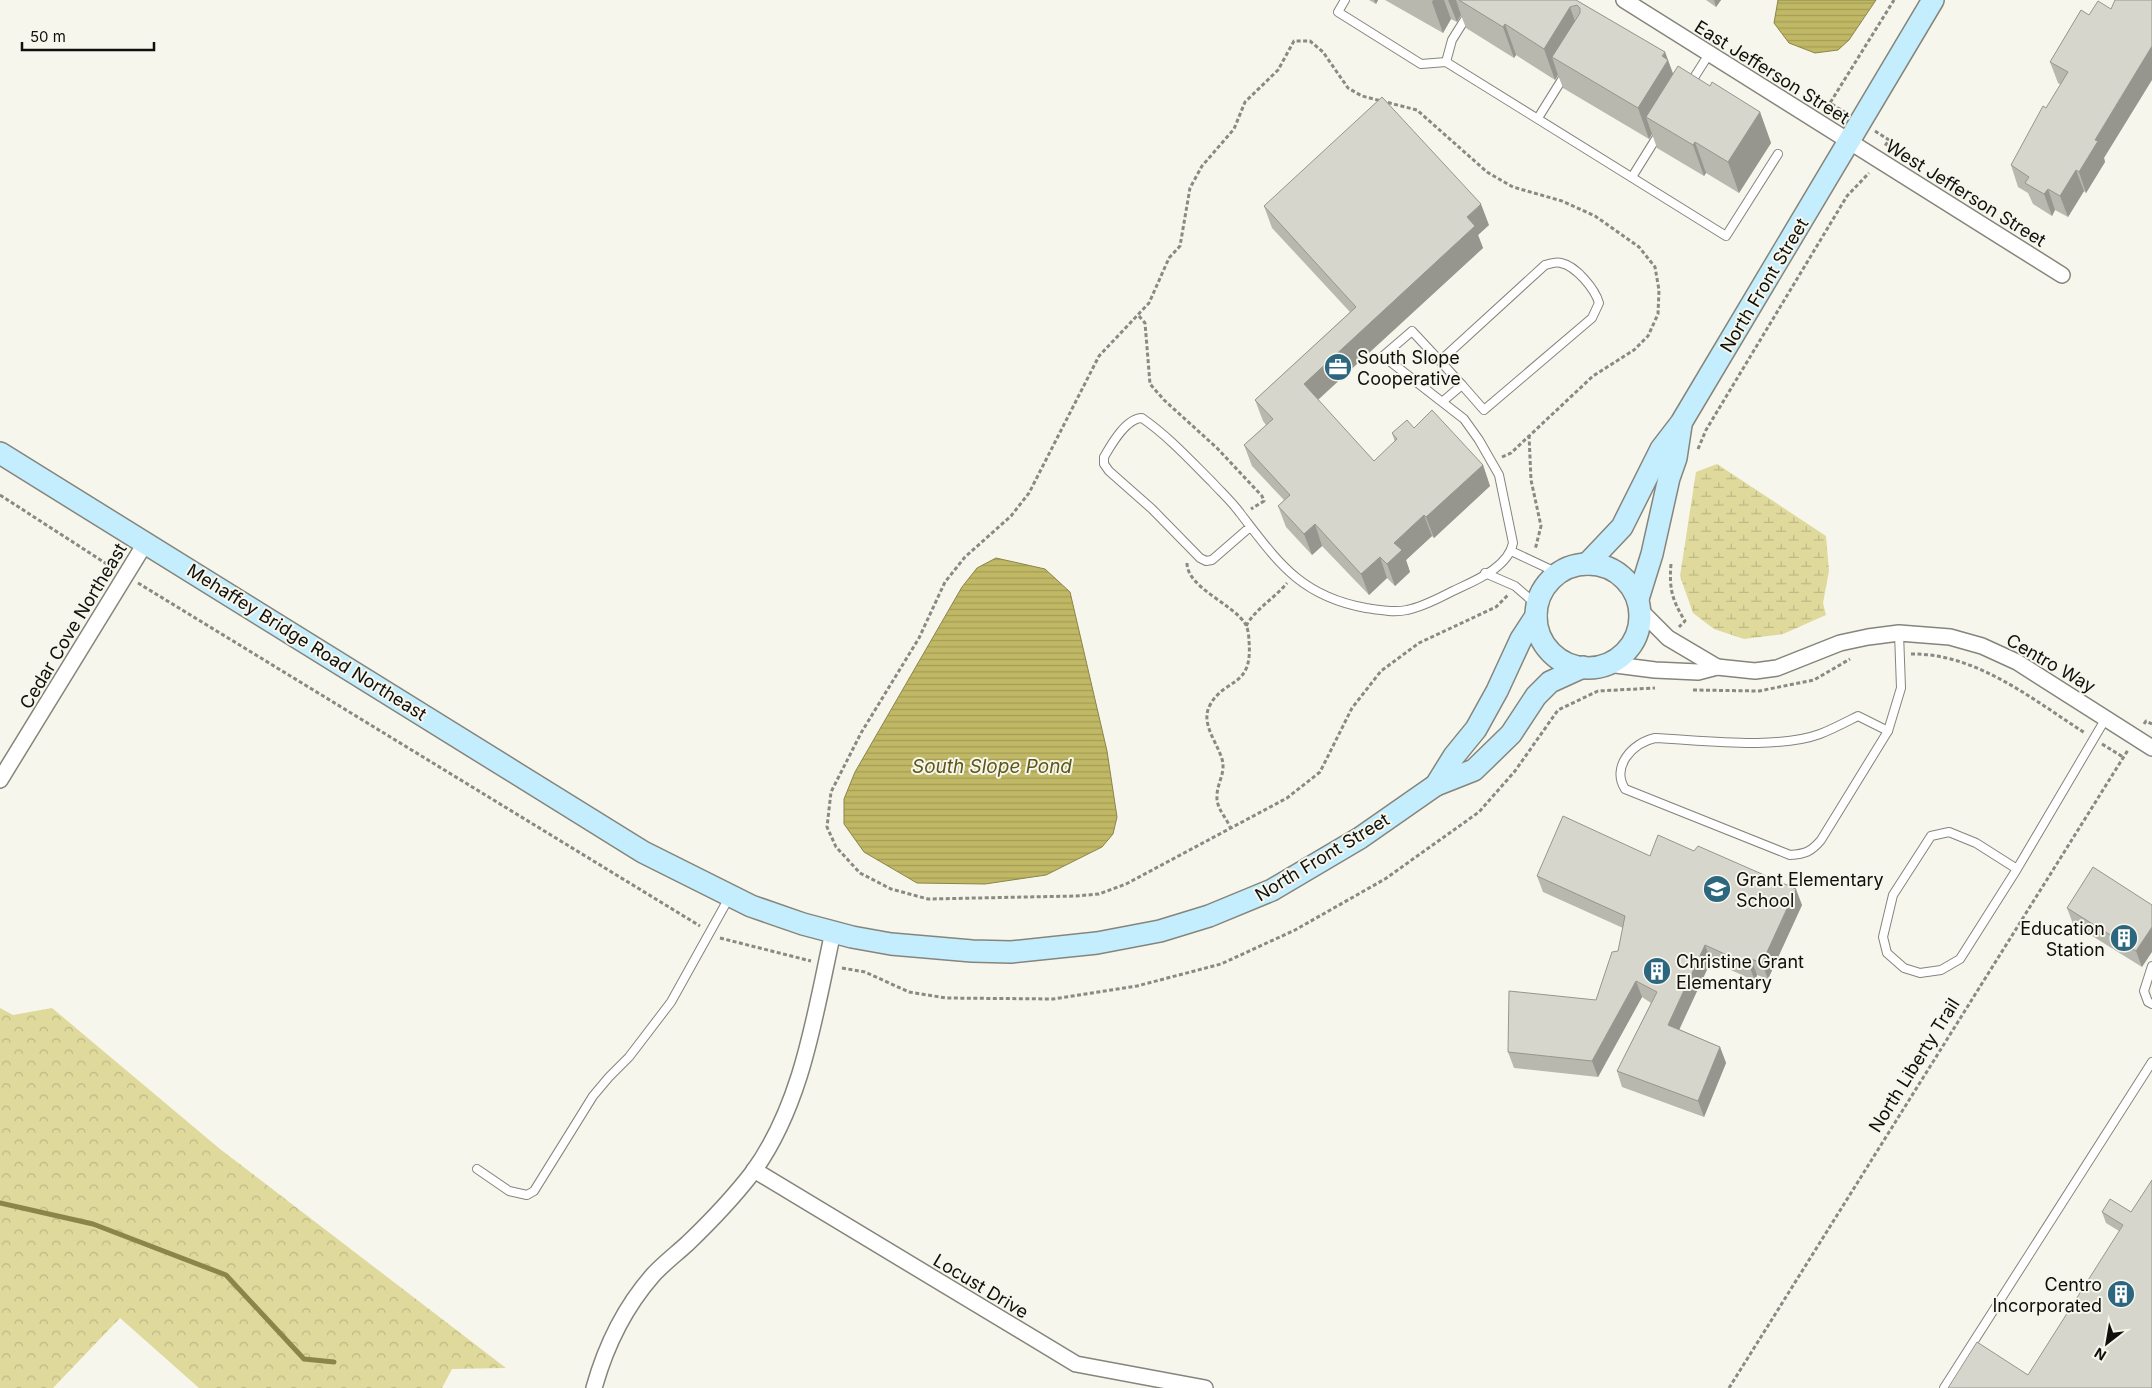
<svg xmlns="http://www.w3.org/2000/svg" width="2152" height="1388" font-family="Inter,sans-serif">
  <style>
    .forest { fill: url(#forest-crowns) }
    .wetland { fill: url(#wetland-marsh) }
    .water { fill: url(#water-rules); stroke: #8b854a }
    .lines { fill: none; stroke-linecap: round; stroke-linejoin: round }
    .stream { stroke: #8b854a; stroke-width: 5 }
    .service-casing { stroke: #85857c; stroke-width: 10 }
    .minor-casing { stroke: #85857c; stroke-width: 18 }
    .secondary-casing { stroke: #85857c; stroke-width: 24 }
    .path { stroke: #8a8a83; stroke-width: 3; stroke-dasharray: 4 2.5; stroke-linecap: butt }
    .service { stroke: #fff; stroke-width: 8 }
    .minor { stroke: #fff; stroke-width: 15 }
    .secondary { stroke: #c4eefe; stroke-width: 21 }
    .wall { fill: #b9b8af }
    .shaded-wall { fill: #96968f }
    .building { fill: #d7d6cc; stroke: #96968f }
    .labels { text-anchor: middle; dominant-baseline: central; stroke-width: 4; stroke-linejoin: round; paint-order: stroke }
    .street-label { font-size: 18px; fill: #0f0f0c; stroke: #f7f6ec }
    .poi-label { font-size: 18px; fill: #0f0f0c; stroke: #f7f6ec; text-anchor: start }
    .water-label { font-size: 19px; font-style: italic; fill: #5c5617; stroke: #f7f6ec }
  </style>
  <defs>
    <pattern id="forest-crowns" width="20" height="18" patternUnits="userSpaceOnUse" patternTransform="scale(1.25)"><rect width="20" height="18" fill="#dfd99c"/><path d="M2 6a3 3 0 1 1 6 0M12 15a3 3 0 1 1 6 0" fill="none" stroke="#beb985"/></pattern>
    <pattern id="wetland-marsh" width="20" height="14" patternUnits="userSpaceOnUse" patternTransform="scale(1.25)"><rect width="20" height="14" fill="#dfd99c"/><path d="M1 5h8M5 5V1M11 12h8M15 12V8" fill="none" stroke="#beb985"/></pattern>
    <pattern id="water-rules" width="6" height="5" patternUnits="userSpaceOnUse" patternTransform="scale(1.25)"><rect width="6" height="5" fill="#c0b865"/><path d="M0 2.5h6" fill="none" stroke="#a49d56"/></pattern>
  </defs>
  <rect width="100%" height="100%" fill="#f7f6ec"/>
  <!-- forest -->
  <path class="forest" d="M0,1008L13,1015L52,1008L220,1149L506,1368L452,1369L442,1388H199L120,1318L53,1388H0Z"/>
  <!-- wetland -->
  <path class="wetland" d="M1717,464L1826,536L1829,571L1823,603L1826,615L1783,634L1744,639L1714,629L1693,613L1680,576L1696,472Z"/>
  <!-- water -->
  <g class="water">
    <path d="M1778,0H1876L1849,40L1838,50L1815,53L1789,43L1774,23Z"/>
    <path d="M996,558L1045,569L1070,592L1107,751L1117,817L1113,834L1102,847L1046,875L985,884L917,883L864,852L844,824V799L855,772L962,587L977,568Z"/>
  </g>
  <g class="lines">
    <!-- stream -->
    <path class="stream" d="M0,1203L93,1224L226,1275L304,1359L334,1362"/>
    <defs>
      <g id="service">
        <path d="M1345,0L1338,12L1421,64L1446,62L1726,236L1778,154"/>
        <path d="M1446,62L1452,40L1477,0"/>
        <path d="M1690,84L1709,54"/>
        <path d="M1538,118L1566,73"/>
        <path d="M1632,177L1660,132"/>
        <path d="M1440,361L1462,385"/>
        <path d="M1250,527L1212,560L1206,561L1200,558L1152,509L1109,471L1104,464V457C1111,445 1126,418 1142,418C1168,436 1190,460 1212,482C1221,492 1232,502 1240,513C1278,562 1300,596 1366,608C1379,610 1394,613 1407,610C1423,607 1439,598 1453,591C1474,581 1508,568 1513,543L1499,475L1479,440L1464,419L1383,356L1412,331L1440,361L1545,265C1550,264 1556,261 1561,263C1576,266 1595,289 1599,303L1592,318L1484,410L1462,385L1442,402"/>
        <path d="M1511,551L1558,573"/>
        <path d="M1485,573L1515,586L1538,606"/>
        <path d="M1858,716L1888,731L1821,840C1811,852 1805,854 1790,855L1625,789C1611,767 1632,743 1655,738C1702,740 1776,750 1820,734C1833,729 1846,722 1858,716Z"/>
        <path d="M1888,731L1901,688L1899,633"/>
        <path d="M2017,869L1976,843L1949,832L1931,836L1893,895L1883,937L1887,953L1904,968L1920,973L1941,970L1960,959L2017,869L2106,718"/>
        <path d="M2152,966L2144,991L2148,1002L2152,1004"/>
        <path d="M477,1169L509,1191L527,1195L534,1191L593,1096L609,1077L629,1057L671,1002L730,896"/>
        <path d="M1944,1388L2152,1062"/>
      </g>
      <g id="minor">
        <path d="M1624,0L2062,275"/>
        <path d="M1640,610L1668,638L1717,667"/>
        <path d="M1608,664L1655,670L1698,672L1717,667L1755,671L1777,668L1840,643L1868,637L1899,633L1950,637L1982,646L2017,662L2152,748"/>
        <path d="M0,780L146,542"/>
        <path d="M754,1170L1076,1364L1205,1388"/>
        <path d="M594,1388C606,1345 624,1308 653,1275C663,1264 676,1254 687,1244C711,1221 733,1198 753,1172C803,1103 815,1013 833,932"/>
      </g>
      <g id="secondary">
        <path d="M0,453L643,852L751,906L803,924L852,937L891,944L972,951L1011,952L1097,943L1160,931L1209,916L1272,890L1360,838L1436,785L1454,756L1476,729L1497,691L1521,639L1536,616"/>
        <path d="M1587,564L1622,527L1661,449L1681,423L1933,0"/>
        <circle cx="1588" cy="616" r="52"/>
        <path d="M1638,599L1652,554L1669,478L1676,458L1681,425"/>
        <path d="M1436,785L1474,770L1511,734L1536,696L1550,682L1583,667"/>
      </g>
    </defs>
    <!-- service casing -->
    <use href="#service" class="service-casing"/>
    <!-- minor casing -->
    <use href="#minor" class="minor-casing"/>
    <!-- secondary casing -->
    <use href="#secondary" class="secondary-casing"/>
    <!-- path -->
    <g class="path">
      <path d="M1846,113L1830,103L1894,0"/>
      <path d="M1875,131L1889,140L1885,146"/>
      <path d="M1139,316L1145,323L1150,384L1164,400L1217,448L1262,496L1264,501L1251,509"/>
      <path d="M1529,435L1531,480L1541,526L1535,550"/>
      <path d="M1698,449L1706,430L1847,196L1869,173"/>
      <path d="M1502,457L1511,453L1593,376L1634,350L1648,336L1658,314L1659,290L1655,267L1639,247L1595,216L1562,201L1513,187L1487,172L1417,110L1362,96L1348,88L1323,52L1310,41H1294L1278,70L1245,102L1234,129L1202,166L1190,188L1180,246L1169,258L1149,303L1099,356L1029,493L1011,516L965,557L945,582L919,638L861,733L831,792L827,827L836,847L860,873L891,889L928,899L1076,896L1099,894L1126,884L1287,798L1320,772L1352,708L1381,671L1419,643L1496,607L1508,595"/>
      <path d="M0,495L113,568"/>
      <path d="M1187,563C1187,588 1234,604 1246,625C1248,629 1249,637 1249,641C1253,689 1225,677 1210,705C1200,723 1217,742 1222,759C1226,773 1217,783 1217,796C1216,808 1226,817 1230,827"/>
      <path d="M1671,564C1669,589 1672,600 1685,621L1679,627"/>
      <path d="M138,583L700,926"/>
      <path d="M1246,626C1256,608 1274,599 1287,583"/>
      <path d="M1911,654C1976,653 2032,699 2085,733"/>
      <path d="M1693,690L1759,691L1814,680L1850,659"/>
      <path d="M2144,724L2146,721L2152,724"/>
      <path d="M2102,744L2123,757"/>
      <path d="M720,938L811,961"/>
      <path d="M842,968L865,972L909,992L946,998L1053,999L1137,986L1221,964L1295,930L1385,879L1479,812L1515,771L1558,710L1598,691L1655,688"/>
      <path d="M1729,1388L2128,750"/>
    </g>
    <!-- service -->
    <use href="#service" class="service"/>
    <!-- minor -->
    <use href="#minor" class="minor"/>
    <!-- secondary -->
    <use href="#secondary" class="secondary"/>
  </g>
  <!-- wall -->
  <g class="wall">
    <path d="M1369,0H1378L1376,4Z"/>
    <path d="M1385,0H1576L1665,52L1673,73L1710,86L1760,112L1771,143L1739,193L1706,173L1704,176L1657,148L1652,134L1649,139L1563,88L1558,75L1555,80L1516,55L1514,58L1466,28L1461,15L1457,22L1451,19L1443,33Z"/>
    <path d="M1706,0H1721L1716,7Z"/>
    <path d="M2081,10L2104,158L2105,162L2086,193L2084,191L2068,217L2055,210L2052,216L2033,204L2028,193L2018,187L2011,165L2061,85L2058,83L2050,62Z"/>
    <path d="M1264,206L1489,225L1478,235L1483,248L1318,400L1374,461L1395,442L1392,433L1414,428L1483,465L1490,486L1434,538L1432,536L1406,560L1410,572L1395,586L1387,578L1369,595L1322,546L1312,555L1286,527L1278,506L1284,500L1252,466L1244,445L1266,425L1263,421L1255,400L1350,312L1272,228Z"/>
    <path d="M1650,856L1802,905L1768,979L1757,975L1755,981L1711,961L1679,1029L1720,1047L1726,1063L1704,1117L1622,1087L1617,1071L1651,1003L1642,997L1598,1077L1514,1068L1508,1052L1596,1000L1618,951L1623,928L1543,892L1537,876Z"/>
    <path d="M2152,905L2142,967L2073,924L2067,908Z"/>
    <path d="M2102,1212H2131L2028,1375L2119,1231L2106,1223Z"/>
  </g>
  <!-- shaded-wall -->
  <g class="shaded-wall">
    <path d="M1374,0H1378L1376,4Z"/>
    <path d="M1433,0H1444L1451,19L1443,33L1432,2Z"/>
    <path d="M1448,0H1456L1461,15L1457,22Z"/>
    <path d="M1714,0H1721L1716,7Z"/>
    <path d="M1570,7L1581,38L1552,57L1558,75L1555,80L1544,49Z"/>
    <path d="M1505,24L1516,55L1514,58L1503,27Z"/>
    <path d="M2152,46V80L2104,158L2105,162L2086,193L2079,172L2095,140Z"/>
    <path d="M1665,52L1679,91L1646,117L1652,134L1649,139L1638,108Z"/>
    <path d="M1760,112L1771,143L1739,193L1728,162Z"/>
    <path d="M1695,142L1706,173L1704,176L1693,145Z"/>
    <path d="M2076,170L2084,191L2068,217L2060,196Z"/>
    <path d="M2048,189L2055,210L2052,216L2044,194Z"/>
    <path d="M1481,204L1489,225L1478,235L1483,248L1311,406L1304,384L1467,217Z"/>
    <path d="M1483,465L1490,486L1434,538L1426,517Z"/>
    <path d="M1424,515L1432,536L1406,560L1410,572L1395,586L1387,564L1394,543Z"/>
    <path d="M1315,524L1322,546L1312,555L1304,534Z"/>
    <path d="M1380,557L1387,578L1369,595L1361,574Z"/>
    <path d="M1796,889L1802,905L1768,979L1762,963Z"/>
    <path d="M2152,927V952L2142,967L2136,951Z"/>
    <path d="M1705,945L1711,961L1674,1041L1668,1025Z"/>
    <path d="M1751,959L1757,975L1755,981L1749,965Z"/>
    <path d="M1636,981L1642,997L1598,1077L1592,1061Z"/>
    <path d="M1720,1047L1726,1063L1704,1117L1698,1101Z"/>
  </g>
  <!-- building -->
  <g class="building">
    <path d="M1459,0H1576L1665,52L1662,56L1668,60L1638,108L1552,57L1580,13V8L1577,5L1570,7L1544,49L1505,24L1503,27Z"/>
    <path d="M2115,0H2152V46L2095,140L2098,141L2079,172L2076,170L2060,196L2048,189L2044,194L2025,183L2029,177L2011,165L2043,106L2046,108L2068,72L2050,62L2081,10L2089,15L2098,1L2111,9Z"/>
    <path d="M1678,66L1710,86L1712,82L1760,112L1728,162L1695,142L1693,145L1646,117Z"/>
    <path d="M1382,97L1481,204L1467,217L1475,226L1304,384L1374,461L1397,439L1392,433L1407,420L1414,428L1432,410L1483,465L1426,517L1424,515L1394,543L1402,550L1387,564L1380,557L1361,574L1315,524L1304,534L1278,506L1290,495L1244,445L1273,419L1255,400L1356,307L1264,206Z"/>
    <path d="M1563,816L1650,856L1658,835L1694,851L1698,846L1796,889L1762,963L1751,959L1749,965L1705,945L1668,1025L1720,1047L1698,1101L1617,1071L1657,992L1636,981L1592,1061L1508,1052L1509,991L1596,1000L1612,952L1618,951L1625,916L1537,876Z"/>
    <path d="M2093,867L2152,905V927L2136,951L2067,908Z"/>
    <path d="M2152,1180V1388H1948L1977,1342L2028,1375L2123,1225L2102,1212L2110,1199L2131,1212Z"/>
  </g>
  <!-- icons -->
  <defs>
    <symbol id="office-disc" viewBox="-11 -11 22 22"><circle r="9.5" fill="#2c677f" stroke="#f7f6ec"/><path d="M-6-3h4V-5.5h4V-3h4V5H-6ZM-1-4.5V-3h2v-1.5ZM-6 0V1H6V0Z" fill="#fff"/></symbol>
    <symbol id="school-disc" viewBox="-11 -11 22 22"><circle r="9.5" fill="#2c677f" stroke="#f7f6ec"/><path d="M0-5L7-2L0 1L-7-2ZM-4 1L0 2.5L4 1V4Q0 6-4 4Z" fill="#fff"/></symbol>
    <symbol id="building-disc" viewBox="-11 -11 22 22"><circle r="9.5" fill="#2c677f" stroke="#f7f6ec"/><path d="M-4-6H4V6H1V3H-1V6H-4ZM-2.5-4.3h1.7v1.8h-1.7ZM.8-4.3h1.7v1.8H.8ZM-2.5-1h1.7V.8h-1.7ZM.8-1h1.7V.8H.8Z" fill="#fff"/></symbol>
  </defs>
  <g fill-rule="evenodd">
    <use href="#office-disc" x="1322" y="351" width="32" height="32"/>
    <use href="#school-disc" x="1701" y="873" width="32" height="32"/>
    <use href="#building-disc" x="2108" y="922" width="32" height="32"/>
    <use href="#building-disc" x="1641" y="955" width="32" height="32"/>
    <use href="#building-disc" x="2105" y="1278" width="32" height="32"/>
  </g>
  <g class="labels">
    <!-- street labels -->
    <g class="street-label">
      <text transform="translate(1772 72) rotate(32)">East Jefferson Street</text>
      <text transform="translate(1966 193) rotate(32)">West Jefferson Street</text>
      <text transform="translate(1764 285) rotate(-59)">North Front Street</text>
      <text transform="translate(73 626) rotate(-59)">Cedar Cove Northeast</text>
      <text transform="translate(307 642) rotate(32)">Mehaffey Bridge Road Northeast</text>
      <text transform="translate(2051 663) rotate(30)">Centro Way</text>
      <text transform="translate(1322 857) rotate(-31)">North Front Street</text>
      <text transform="translate(1914 1065) rotate(-58)">North Liberty Trail</text>
      <text transform="translate(981 1286) rotate(31)">Locust Drive</text>
    </g>
    <!-- poi labels -->
    <g class="poi-label">
      <text x="1357" y="357">South Slope<tspan x="1357" dy="21">Cooperative</tspan></text>
      <text x="1736" y="879">Grant Elementary<tspan x="1736" dy="21">School</tspan></text>
      <text x="2105" y="928" text-anchor="end">Education<tspan x="2105" dy="21">Station</tspan></text>
      <text x="1676" y="961">Christine Grant<tspan x="1676" dy="21">Elementary</tspan></text>
      <text x="2102" y="1284" text-anchor="end">Centro<tspan x="2102" dy="21">Incorporated</tspan></text>
    </g>
    <!-- water labels -->
    <g class="water-label">
      <text x="992" y="766">South Slope Pond</text>
    </g>
  </g>
  <!-- north arrow -->
  <g transform="translate(2107 1343) rotate(211)" stroke="#f7f6ec" stroke-width="4" paint-order="stroke">
  <path d="M0-4L9 19L0 12L-9 19Z" fill="#0f0f0c"/>
  <text y="-8" font-size="14" font-weight="bold" text-anchor="middle" fill="#0f0f0c">N</text>
  </g>
  <!-- scale -->
  <path d="M22 42v8h132v-8" fill="none" stroke="#0f0f0c" stroke-width="2.5"/>
  <text x="30" y="42" font-size="15" fill="#0f0f0c" stroke="#f7f6ec" stroke-width="4" paint-order="stroke">50 m</text>
</svg>
